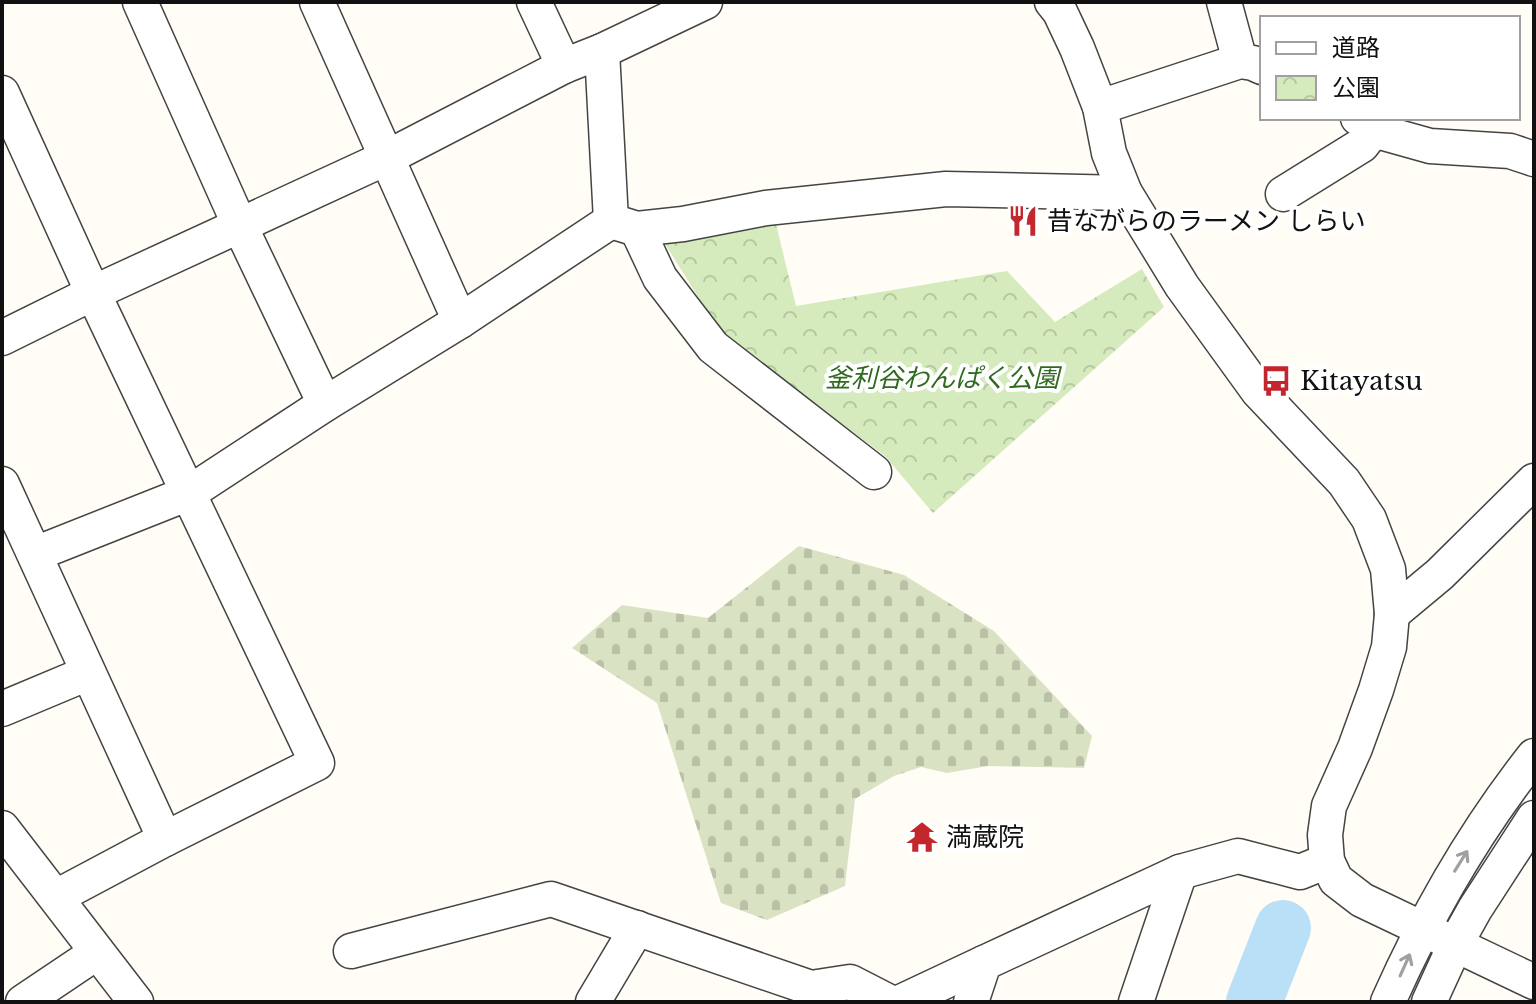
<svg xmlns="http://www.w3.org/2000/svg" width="1536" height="1004" font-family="'Libre Baskerville','Noto Sans JP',serif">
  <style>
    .cemetery { fill: url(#cemetery-stones) }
    .park { fill: url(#park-crowns) }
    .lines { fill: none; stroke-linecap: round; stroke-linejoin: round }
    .river { stroke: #b9e0f7; stroke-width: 56 }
    .minor-casing { stroke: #444; stroke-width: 37 }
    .minor { stroke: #fff; stroke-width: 34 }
    .oneway { stroke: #a0a0a0 }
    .labels { text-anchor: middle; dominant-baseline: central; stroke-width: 8; stroke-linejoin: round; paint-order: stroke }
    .poi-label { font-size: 26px; fill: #111; stroke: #fff; text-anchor: start }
    .park-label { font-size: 26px; font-style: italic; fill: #2f6b1f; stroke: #fff }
  </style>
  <defs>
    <pattern id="cemetery-stones" width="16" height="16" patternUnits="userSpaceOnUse" patternTransform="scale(2)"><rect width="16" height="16" fill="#d9e3c4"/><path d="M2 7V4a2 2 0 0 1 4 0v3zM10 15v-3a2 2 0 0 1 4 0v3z" fill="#b9c2a7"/></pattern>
    <pattern id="park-crowns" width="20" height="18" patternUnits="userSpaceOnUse" patternTransform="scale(2)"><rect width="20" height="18" fill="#d5ebbd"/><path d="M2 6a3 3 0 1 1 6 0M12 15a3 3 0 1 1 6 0" fill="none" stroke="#b6c8a1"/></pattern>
  </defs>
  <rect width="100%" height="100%" fill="#fffdf5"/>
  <!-- cemetery -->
  <path class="cemetery" d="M799,546L904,575L994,631L1092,736L1084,768L988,766L947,773L921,767L894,776L855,799L845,886L767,920L721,903L657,703L572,648L622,605L708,618Z"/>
  <!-- park -->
  <path class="park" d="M774,216L796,306L1007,271L1055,322L1142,269L1164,307L933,513L885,456L722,335L662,239Z"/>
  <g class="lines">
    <!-- river -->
    <path class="river" d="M1254,1002L1283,928"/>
    <defs>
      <g id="minor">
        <path d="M140,2L240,226L325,404"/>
        <path d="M317,2L460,321"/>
        <path d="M534,2L564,66"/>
        <path d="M1052,2L1060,12L1077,48L1100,107L1109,153L1125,193L1182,286L1258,391L1344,482L1369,519L1388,569L1392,614L1389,647L1376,690L1355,748L1329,806L1325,835L1327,861L1336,880L1362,900L1534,982"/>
        <path d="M1224,2L1240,61"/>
        <path d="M602,51L611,221"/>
        <path d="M2,93L93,293L317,763L165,839L56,897"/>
        <path d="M1100,107L1240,61L1253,63L1262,67"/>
        <path d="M1358,118L1380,132L1430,146L1510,151L1534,159"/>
        <path d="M1283,194L1362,145L1375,128"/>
        <path d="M611,221L637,229L683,224L766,208L946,189L1125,193"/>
        <path d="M637,229L660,278L713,347L874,472"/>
        <path d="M2,338L93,293L388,157L564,66L602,51L705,2"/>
        <path d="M2,484L165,839"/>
        <path d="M35,554L189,493L325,404L460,321L611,221"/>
        <path d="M1392,614L1440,574L1534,481"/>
        <path d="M2,709L88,673"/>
        <path d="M2,828L136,1002"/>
        <path d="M351,951L551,899L811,988L850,982L889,1002"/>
        <path d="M23,1002L96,953"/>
        <path d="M593,1002L637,928"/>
        <path d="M901,1002L984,963"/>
        <path d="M971,1002L984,963L1180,872L1238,856L1300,872L1327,861"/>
        <path d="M1136,1002L1180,872"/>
        <path d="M1388,1002C1427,914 1474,832 1534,756"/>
        <path d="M1429,1002L1456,943L1475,909L1534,818"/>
      </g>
    </defs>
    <!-- minor casing -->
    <use href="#minor" class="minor-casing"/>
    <!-- minor -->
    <use href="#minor" class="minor"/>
  </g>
  <!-- one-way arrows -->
  <defs><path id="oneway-shaft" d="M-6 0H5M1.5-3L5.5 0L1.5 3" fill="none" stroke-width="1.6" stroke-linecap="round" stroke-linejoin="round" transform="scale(2)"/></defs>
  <g class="oneway">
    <use href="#oneway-shaft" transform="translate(1461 861) rotate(-58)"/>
    <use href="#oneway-shaft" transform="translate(1405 965) rotate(-66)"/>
  </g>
  <!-- icons -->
  <defs>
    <symbol id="restaurant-bare" viewBox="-9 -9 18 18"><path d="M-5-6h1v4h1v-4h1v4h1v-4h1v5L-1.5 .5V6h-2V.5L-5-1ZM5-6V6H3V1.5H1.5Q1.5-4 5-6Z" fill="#c4262e" stroke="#fff" stroke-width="2.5" paint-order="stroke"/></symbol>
    <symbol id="bus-bare" viewBox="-9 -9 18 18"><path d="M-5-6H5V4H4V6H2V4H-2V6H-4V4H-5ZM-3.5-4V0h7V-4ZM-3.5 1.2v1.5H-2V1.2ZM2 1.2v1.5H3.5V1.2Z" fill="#c4262e" stroke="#fff" stroke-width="2.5" paint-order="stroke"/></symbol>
    <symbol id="temple-bare" viewBox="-9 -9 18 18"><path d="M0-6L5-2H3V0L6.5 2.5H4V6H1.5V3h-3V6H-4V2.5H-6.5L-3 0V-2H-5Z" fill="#c4262e" stroke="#fff" stroke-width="2.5" paint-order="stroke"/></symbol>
  </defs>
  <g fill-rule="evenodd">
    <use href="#restaurant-bare" x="1001" y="199" width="44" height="44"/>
    <use href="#bus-bare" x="1254" y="359" width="44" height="44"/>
    <use href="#temple-bare" x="900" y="815" width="44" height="44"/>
  </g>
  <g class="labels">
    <!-- poi labels -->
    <g class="poi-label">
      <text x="1047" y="221">昔ながらのラーメン しらい</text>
      <text x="1300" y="381">Kitayatsu</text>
      <text x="946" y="837">満蔵院</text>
    </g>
    <!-- park labels -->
    <g class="park-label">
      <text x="942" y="378">釜利谷わんぱく公園</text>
    </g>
  </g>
  <!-- border -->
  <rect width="1536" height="1004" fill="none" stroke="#111111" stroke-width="8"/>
  <!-- legend -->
  <rect x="1260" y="16" width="260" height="104" fill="#ffffff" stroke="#a0a0a0" stroke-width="2"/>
  <rect x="1276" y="42" width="40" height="12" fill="#ffffff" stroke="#a0a0a0" stroke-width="2"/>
  <text x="1332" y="56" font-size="24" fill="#111111">道路</text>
  <rect x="1276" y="76" width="40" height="24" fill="url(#park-crowns)" stroke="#a0a0a0" stroke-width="2"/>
  <text x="1332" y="96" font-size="24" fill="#111111">公園</text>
</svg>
